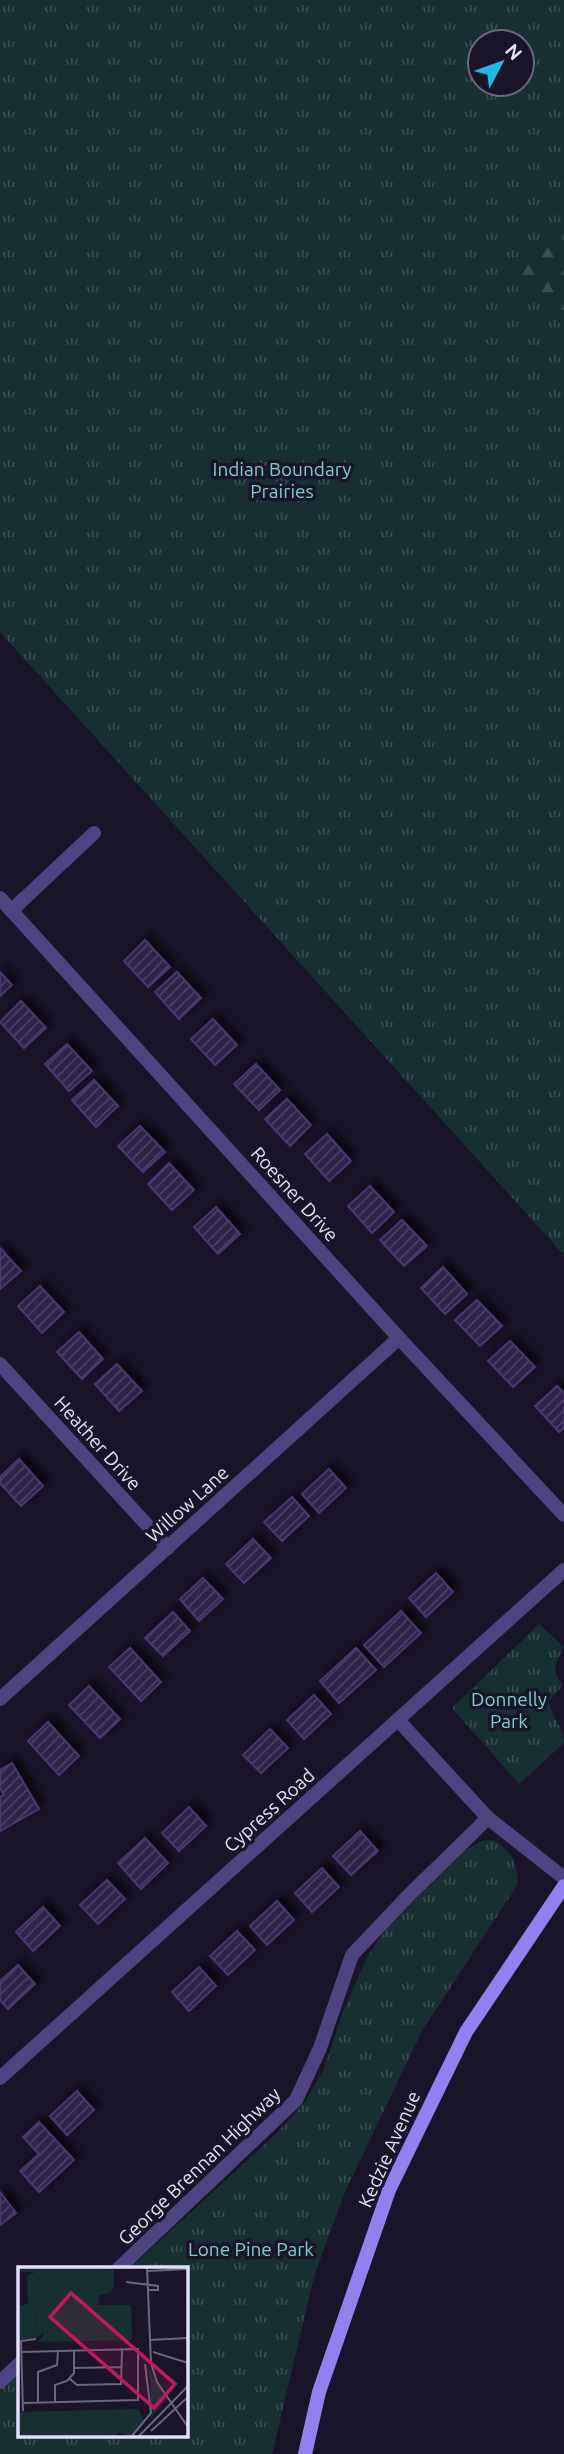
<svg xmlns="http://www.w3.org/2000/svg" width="564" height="2454" font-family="Ubuntu,sans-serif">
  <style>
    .forest { fill: url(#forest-firs) }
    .park { fill: url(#park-tufts); fill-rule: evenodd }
    .building { fill: url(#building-hatch); stroke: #493770; stroke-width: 2; filter: url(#shadow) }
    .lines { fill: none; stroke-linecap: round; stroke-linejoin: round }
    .minor { stroke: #4e4481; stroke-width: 14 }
    .secondary { stroke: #9181f0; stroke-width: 14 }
    .labels { text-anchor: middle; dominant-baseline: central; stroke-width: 7; stroke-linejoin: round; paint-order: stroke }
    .park-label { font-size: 19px; fill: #72d4c7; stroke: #191428 }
    .street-label { font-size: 19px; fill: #e5defb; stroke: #191428 }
    .inset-road { fill: none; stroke: #6b657c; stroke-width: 2 }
    .view { fill: #c2185b; fill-opacity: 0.15; stroke: #c2185b; stroke-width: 3.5 }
    .inset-edge { fill: none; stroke: #e5defb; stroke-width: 3.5 }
  </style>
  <defs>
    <pattern id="forest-firs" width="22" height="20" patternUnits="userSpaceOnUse" patternTransform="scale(1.75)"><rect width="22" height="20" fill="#172f31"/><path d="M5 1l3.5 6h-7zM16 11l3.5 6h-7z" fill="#394d50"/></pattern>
    <pattern id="park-tufts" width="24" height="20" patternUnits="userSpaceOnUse" patternTransform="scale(1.75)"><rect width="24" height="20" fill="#172f31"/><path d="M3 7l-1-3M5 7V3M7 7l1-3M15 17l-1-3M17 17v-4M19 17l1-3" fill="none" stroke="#394d50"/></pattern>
    <pattern id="building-hatch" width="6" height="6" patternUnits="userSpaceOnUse" patternTransform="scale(1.75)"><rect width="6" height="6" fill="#2e2247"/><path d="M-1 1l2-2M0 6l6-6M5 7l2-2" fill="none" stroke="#4c4262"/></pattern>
    <filter id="shadow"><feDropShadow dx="6" dy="-6" stdDeviation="3.5" flood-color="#0009"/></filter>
  </defs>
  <rect width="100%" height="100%" fill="#191428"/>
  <!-- forest -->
  <path class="forest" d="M564,160V397L500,310L499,220Z"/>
  <!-- park -->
  <g class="park">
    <path d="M0,0H564V227L515,273L564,328V1255L0,632ZM522,42V84H480V42Z"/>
    <path d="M539,1624L564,1647C556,1665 549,1666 563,1685L549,1701C552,1721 564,1725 564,1743L519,1784L452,1708Z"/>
    <path d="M494,1840C513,1854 516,1860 518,1884L422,2031L345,2192L315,2273L272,2454H0V2387L19,2369V2435H186V2268H130L275,2135L305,2102L324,2069L342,2014L366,1959L389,1924L463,1851L482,1841Z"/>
  </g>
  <!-- building -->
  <g class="building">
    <path d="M145,940L170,967L148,987L124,961Z"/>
    <path d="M0,972L12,985L0,996Z"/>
    <path d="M177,972L201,998L179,1019L155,992Z"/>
    <path d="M21,1001L46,1028L24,1048L0,1022Z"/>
    <path d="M213,1019L237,1045L215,1065L191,1039Z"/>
    <path d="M67,1044L92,1071L69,1091L45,1064Z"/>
    <path d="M256,1064L280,1090L259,1110L234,1084Z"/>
    <path d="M94,1080L118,1106L96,1127L72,1100Z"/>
    <path d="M287,1099L311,1125L290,1146L265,1119Z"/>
    <path d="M140,1126L165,1152L143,1172L118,1146Z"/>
    <path d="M327,1134L351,1161L329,1181L305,1154Z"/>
    <path d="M169,1163L194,1190L172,1210L148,1184Z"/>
    <path d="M370,1186L394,1212L372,1233L348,1206Z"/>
    <path d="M216,1207L240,1234L218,1254L194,1227Z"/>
    <path d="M402,1220L427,1246L404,1266L380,1240Z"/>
    <path d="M0,1248L21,1271L0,1289Z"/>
    <path d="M443,1267L467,1294L445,1314L421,1288Z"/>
    <path d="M40,1286L64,1312L42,1333L18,1306Z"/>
    <path d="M477,1300L502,1326L480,1346L455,1320Z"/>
    <path d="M79,1332L103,1359L82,1379L57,1352Z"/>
    <path d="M510,1341L535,1367L513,1387L488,1361Z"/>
    <path d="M117,1364L142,1391L119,1411L95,1384Z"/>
    <path d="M557,1386L564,1393V1428L559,1432L535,1406Z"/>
    <path d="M19,1459L43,1486L21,1506L0,1483V1477Z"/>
    <path d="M329,1469L346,1488L319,1513L302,1494Z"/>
    <path d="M292,1497L309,1516L282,1541L264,1522Z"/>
    <path d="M253,1539L271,1558L244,1583L226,1564Z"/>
    <path d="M436,1573L453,1592L426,1617L409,1598Z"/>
    <path d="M203,1578L223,1599L199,1621L180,1599Z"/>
    <path d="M401,1611L421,1633L384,1667L364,1645Z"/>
    <path d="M173,1612L190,1631L163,1656L145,1638Z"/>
    <path d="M130,1648L161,1682L141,1701L109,1667Z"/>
    <path d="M356,1648L376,1670L339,1703L320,1681Z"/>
    <path d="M89,1686L120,1719L100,1738L69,1705Z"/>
    <path d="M314,1695L331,1714L304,1739L287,1720Z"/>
    <path d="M48,1722L79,1756L59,1775L28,1741Z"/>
    <path d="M270,1729L288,1748L261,1773L243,1755Z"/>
    <path d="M12,1763L39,1809L0,1831V1797L4,1795L0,1788V1770Z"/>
    <path d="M189,1807L206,1826L179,1851L162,1833Z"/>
    <path d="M360,1831L378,1851L351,1875L333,1856Z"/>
    <path d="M145,1838L168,1863L141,1889L118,1863Z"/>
    <path d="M322,1868L339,1887L312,1912L295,1893Z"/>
    <path d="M107,1880L125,1899L98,1924L80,1905Z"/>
    <path d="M277,1901L294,1920L267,1945L250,1926Z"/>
    <path d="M43,1907L60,1926L33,1951L16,1932Z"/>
    <path d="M237,1931L255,1950L228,1975L210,1956Z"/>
    <path d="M18,1965L35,1984L8,2009L0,2000V1981Z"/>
    <path d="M199,1967L216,1986L189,2011L172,1992Z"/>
    <path d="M77,2091L94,2110L67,2135L50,2116Z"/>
    <path d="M39,2122L74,2160L39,2192L20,2171L39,2154L23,2137Z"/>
    <path d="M0,2192L16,2213L0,2225Z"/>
  </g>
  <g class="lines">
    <!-- minor -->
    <g class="minor">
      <path d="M0,898L399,1338L564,1515"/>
      <path d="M11,911L94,833"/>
      <path d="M0,1364L168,1548"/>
      <path d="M0,1699L399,1338"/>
      <path d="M398,1720L488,1818L564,1878"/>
      <path d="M0,2078L564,1570"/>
      <path d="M119,2268L296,2100L320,2048L352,1955L409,1895L488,1818"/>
      <path d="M0,2382L19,2364"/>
    </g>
    <!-- secondary -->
    <path class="secondary" d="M305,2454L319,2392L389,2190L466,2032L564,1886"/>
  </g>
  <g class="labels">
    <!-- park labels -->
    <g class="park-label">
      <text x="282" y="469">Indian Boundary<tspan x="282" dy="22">Prairies</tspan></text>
      <text x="509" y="1699">Donnelly<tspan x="509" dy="22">Park</tspan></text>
      <text x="251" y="2249">Lone Pine Park</text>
    </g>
    <!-- street labels -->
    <g class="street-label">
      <text transform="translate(295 1194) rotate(48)">Roesner Drive</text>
      <text transform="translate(98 1443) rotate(48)">Heather Drive</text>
      <text transform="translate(187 1504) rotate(-42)">Willow Lane</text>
      <text transform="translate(269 1810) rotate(-42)">Cypress Road</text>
      <text transform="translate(389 2149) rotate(-66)">Kedzie Avenue</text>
      <text transform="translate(199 2166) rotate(-44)">George Brennan Highway</text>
    </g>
  </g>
  <!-- overview -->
  <g transform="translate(18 2267)">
    <rect width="170" height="170" fill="#191428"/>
    <path d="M10,0H127L128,1L34,4L31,61L19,70L18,39L10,37L9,9L17,5Z" fill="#172f31"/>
    <path d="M96,2V18L93,26L81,28L80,38H113L114,73L20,75L31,61L64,40L35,4Z" fill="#172f31"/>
    <path d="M0,0H125L61,4L63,38H113L114,73L26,74L24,5H0ZM10,37L18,38L19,71L0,75V39ZM128,97L149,133L132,152L133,117ZM121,142L126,155L111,170L101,165L97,170H0V145Z" fill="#172f31"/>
    <path class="inset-road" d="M129,0L133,96L139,115L170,160M130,4L170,2M108,15L140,19V23H130M131,73L170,71M3,85L120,82V133L5,136M135,85L170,96M57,101L104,100M52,112L59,118L103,117L104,83M20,135V105L39,98L40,84M37,135V118L49,114L56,106V84M5,144L3,74L18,72M133,164L170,130M113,170L133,146L127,97M120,170L170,119"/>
    <path class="view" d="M53,26L157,117L136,141L32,50Z"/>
    <rect width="170" height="170" class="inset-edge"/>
  </g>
  <!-- north arrow -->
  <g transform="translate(501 63) rotate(49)"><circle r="33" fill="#191428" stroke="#6b657c" stroke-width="2"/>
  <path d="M0-5L12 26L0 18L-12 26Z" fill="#21b9e4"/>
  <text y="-10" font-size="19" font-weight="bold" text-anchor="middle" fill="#e5defb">N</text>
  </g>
</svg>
